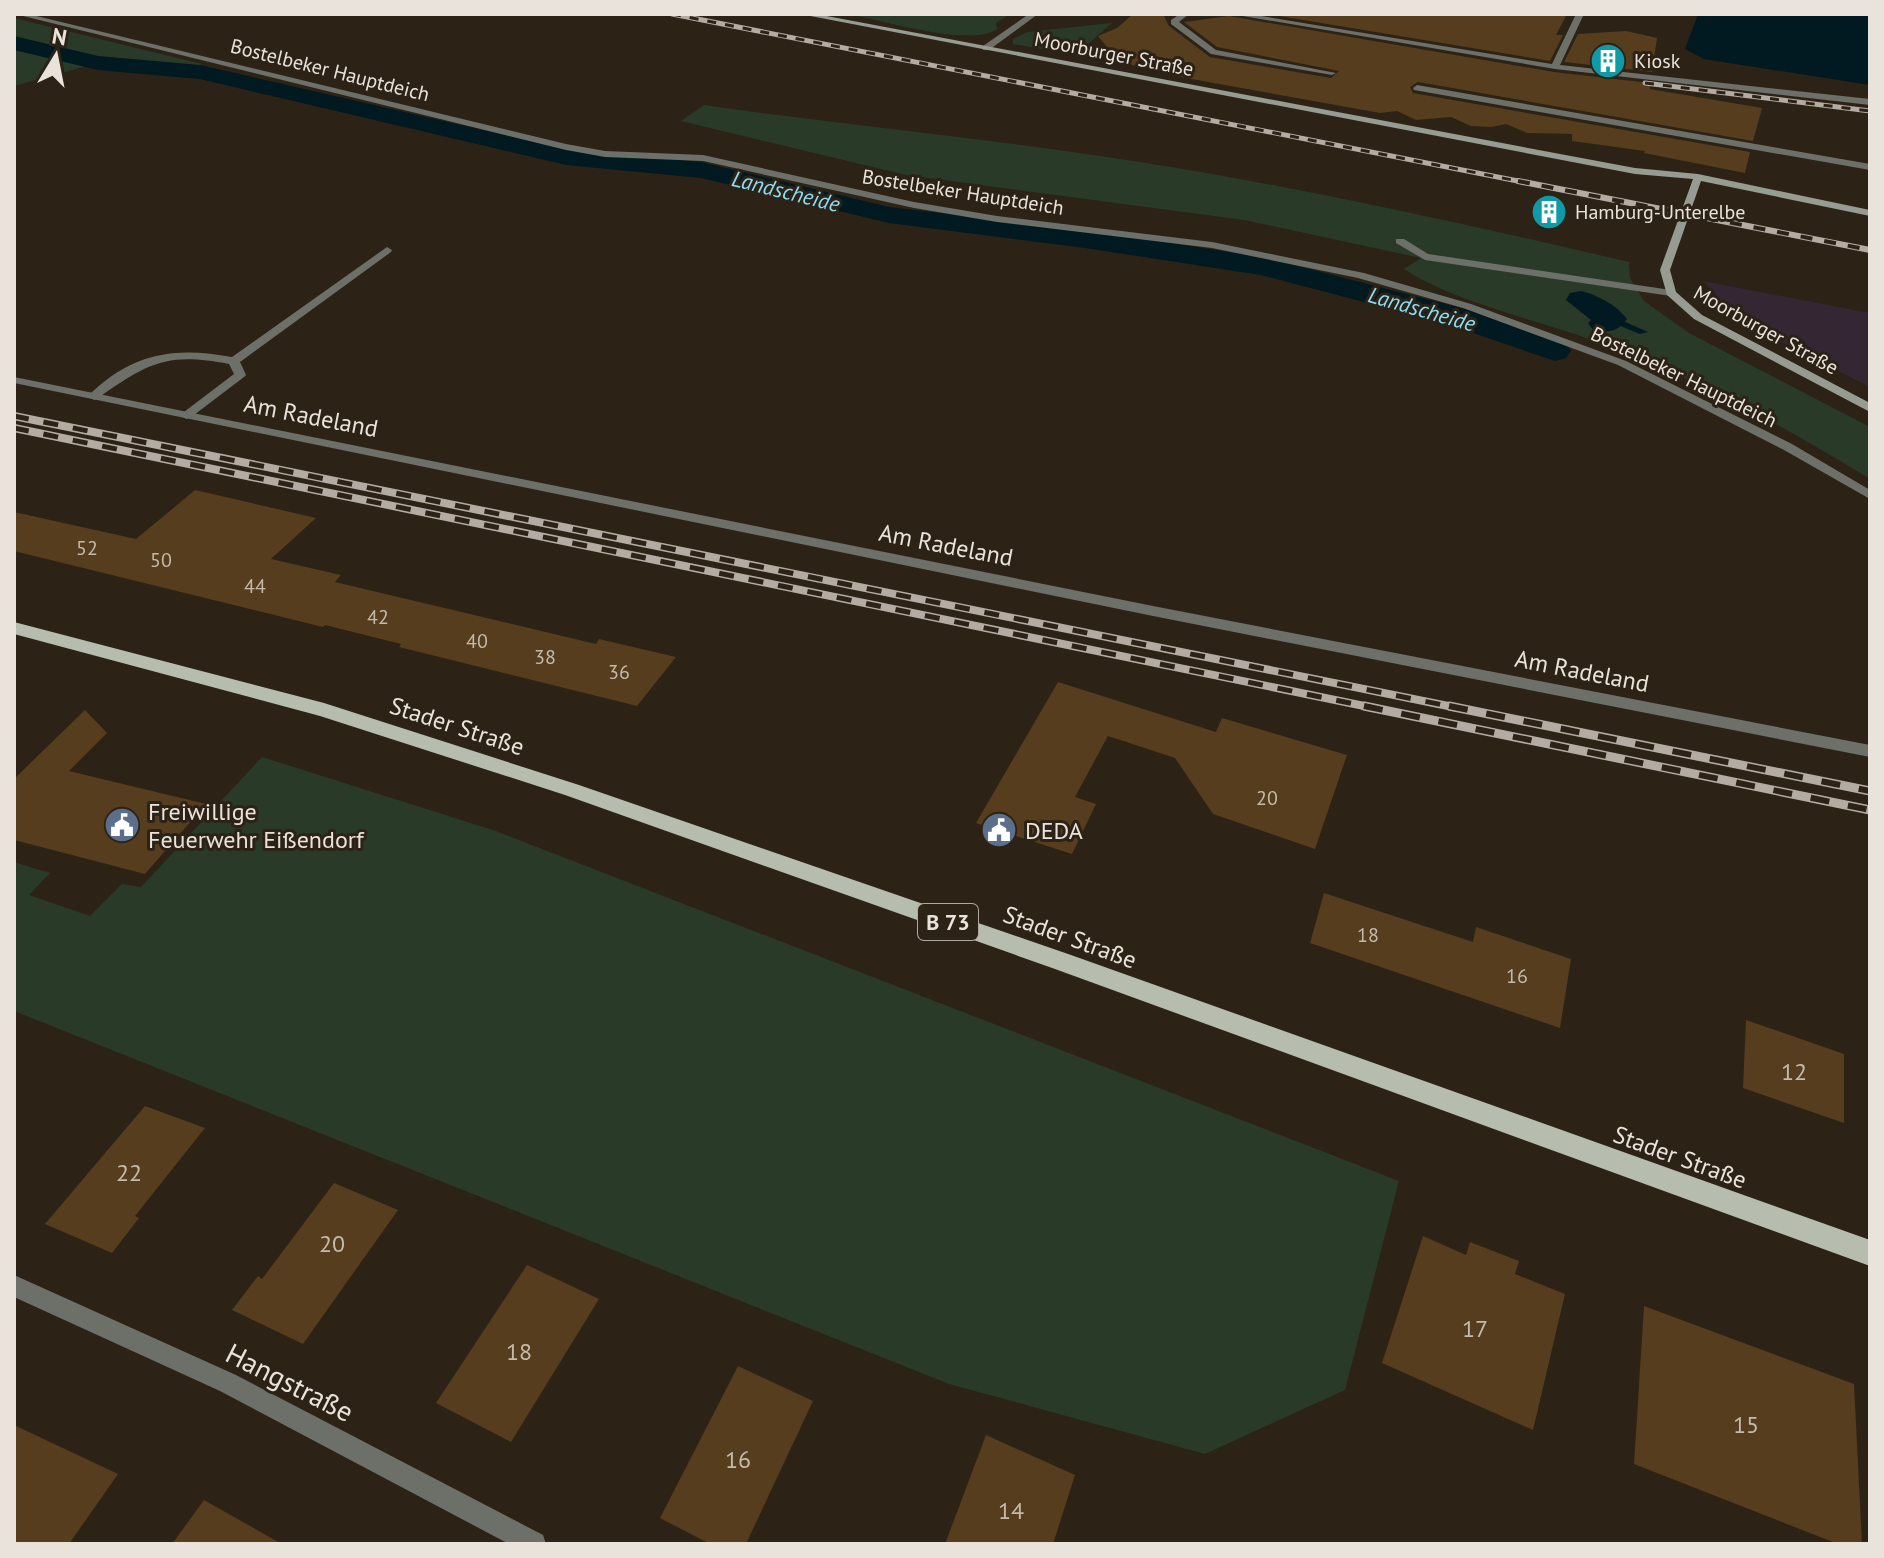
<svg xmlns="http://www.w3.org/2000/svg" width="1884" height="1558" font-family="'PT Sans',sans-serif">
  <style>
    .commercial { fill: #342633 }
    .green { fill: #293a29 }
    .water { fill: #011920 }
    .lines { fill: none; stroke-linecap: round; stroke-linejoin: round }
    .stream { fill: #011920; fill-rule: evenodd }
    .canal { fill: #011920; fill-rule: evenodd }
    .building { fill: #553d1d }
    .lane { fill: #6d7069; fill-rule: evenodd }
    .street { fill: #6d7069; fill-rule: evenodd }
    .secondary { fill: #969c91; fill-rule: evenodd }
    .primary { fill: #b6bdaf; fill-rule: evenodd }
    .rail-far3-casing { stroke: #b4aca3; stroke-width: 5 }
    .rail-far2-casing { stroke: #b4aca3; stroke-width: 6 }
    .rail-far1-casing { stroke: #b4aca3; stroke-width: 8 }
    .rail-casing { stroke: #b4aca3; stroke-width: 9 }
    .rail-far3 { stroke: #2c2216; stroke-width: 3; stroke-dasharray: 9; stroke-linecap: butt }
    .rail-far2 { stroke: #2c2216; stroke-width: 4; stroke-dasharray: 12; stroke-linecap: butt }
    .rail-far1 { stroke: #2c2216; stroke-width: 5; stroke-dasharray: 15; stroke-linecap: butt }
    .rail { stroke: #2c2216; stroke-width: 6; stroke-dasharray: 19; stroke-linecap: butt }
    .labels { text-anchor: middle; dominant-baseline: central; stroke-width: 6; stroke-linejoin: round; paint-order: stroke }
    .far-street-label { font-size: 20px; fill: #e9e3db; stroke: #2c2216 }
    .far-poi-label { font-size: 20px; fill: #e9e3db; stroke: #2c2216; text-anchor: start }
    .number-label { font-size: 20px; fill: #c4baac }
    .far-water-label { font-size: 22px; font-style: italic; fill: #8cdff8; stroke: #2c2216 }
    .shield { fill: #2c2216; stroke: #b0a9a0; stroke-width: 2 }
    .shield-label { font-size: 22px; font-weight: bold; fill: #e9e3db }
    .street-label { font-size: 24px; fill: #e9e3db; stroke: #2c2216 }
    .poi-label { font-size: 24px; fill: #e9e3db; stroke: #2c2216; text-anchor: start }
    .near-number-label { font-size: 24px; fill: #c4baac }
    .near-street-label { font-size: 28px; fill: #e9e3db; stroke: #2c2216 }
  </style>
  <rect width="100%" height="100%" fill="#2c2216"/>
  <!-- commercial -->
  <path class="commercial" d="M1703,281L1870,313V387L1742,323Z"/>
  <!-- green -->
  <g class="green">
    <path d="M848,14H1010L996,23L997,29C971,48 881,20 848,14Z"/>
    <path d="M14,18L202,64L196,67L98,63L14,86Z"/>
    <path d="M1112,23L1088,44L1086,52L1096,59L1013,44V39L1027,32Z"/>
    <path d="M704,105C836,124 968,136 1100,156C1278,182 1454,221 1629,262L1630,278L1644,301L1689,333L1870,427V479C1783,425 1689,375 1592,340C1534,319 1454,302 1404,269L1421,258L1244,220L906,175L681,121Z"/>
    <path d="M262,757L496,831L1399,1181L1345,1390L1205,1454L949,1384L14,1011V862L50,873L29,895L90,916L122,884L141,887Z"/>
  </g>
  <!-- water -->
  <path class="water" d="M1698,14H1870V85L1704,59L1685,49Z"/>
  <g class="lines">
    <!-- stream -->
    <path class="stream" d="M1608,317H1614L1648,332L1640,334L1608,321Z"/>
    <!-- canal -->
    <g class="canal">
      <path d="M14,36L98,56L200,65L566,149L701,162L889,207L1085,230L1262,257L1469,310L1566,344L1571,351L1566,358L1555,361L1447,324L1261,275L1085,248L889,223L701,178L566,165L200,79L98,70L14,50Z"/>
      <path d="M1581,291C1597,295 1617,305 1627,319C1618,332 1607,333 1593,330L1588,323L1591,320L1566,300L1570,293Z"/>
    </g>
  </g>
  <!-- building -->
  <g class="building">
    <path d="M1133,14H1163L1169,26L1210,57L1331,78L1339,71L1217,47L1184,22L1229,16L1554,72L1650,83V89L1762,108L1753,141L1418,82L1410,87L1413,93L1750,152L1745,173L1644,153L1645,151L1572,141V134L1527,133L1506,124L1491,127L1471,126L1451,117L1416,120L1397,111L1380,113L1186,78L1119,62L1098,36L1117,28Z"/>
    <path d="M1267,14H1567L1556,35H1563L1550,61Z"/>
    <path d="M1626,31L1657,38L1652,72L1564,62L1578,34Z"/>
    <path d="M195,490L316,518L271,559L341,575L335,582L596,644L599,639L676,657L637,706L399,647L401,644L325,625L323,627L14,551V512L136,539Z"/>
    <path d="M1058,682L1216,732L1222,718L1347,755L1315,849L1213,814L1175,758L1108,736L1075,797L1096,804L1072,854L976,823Z"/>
    <path d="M85,710L107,733L69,771L206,804L145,874L14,840V779Z"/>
    <path d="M1324,893L1473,942L1476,927L1571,959L1560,1028L1310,943Z"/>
    <path d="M1746,1020L1844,1054V1123L1743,1088Z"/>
    <path d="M145,1106L205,1128L135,1216L139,1218L112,1253L45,1224Z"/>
    <path d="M334,1183L398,1210L303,1344L232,1310L258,1276L262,1279Z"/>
    <path d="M1423,1236L1466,1255L1470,1242L1519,1261L1515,1274L1565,1294L1533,1430L1382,1363Z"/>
    <path d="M527,1265L599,1299L511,1442L436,1403Z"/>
    <path d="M1644,1306L1854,1384L1862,1544H1838L1634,1464Z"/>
    <path d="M738,1366L813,1401L746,1544H710L660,1518Z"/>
    <path d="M14,1425L118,1474L69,1544H14Z"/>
    <path d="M986,1435L1075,1475L1053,1544H945Z"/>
    <path d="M204,1500L282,1544H172Z"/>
  </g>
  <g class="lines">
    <!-- lane -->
    <g class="lane">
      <path d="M15,14H28L566,144L605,151L703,155L914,202L997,216L1212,242L1364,273L1471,304L1626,361L1792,444L1870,490V499L1784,450L1618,365L1463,308L1358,278L1212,248L997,222L914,208L703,161L605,157L566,150Z"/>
      <path d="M1029,14H1038L989,50H983V46Z"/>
      <path d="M1180,14H1189L1179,22L1216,50L1336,73L1332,75L1211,54L1171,24V20Z"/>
      <path d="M1231,14H1249L1552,64L1576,14H1584L1560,65L1870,99V105L1555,69Z"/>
      <path d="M1417,85L1870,164V170L1414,90L1413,88Z"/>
      <path d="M1396,239H1404L1428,254L1671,290L1676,293L1671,296L1425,260L1396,243Z"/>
      <path d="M387,247L392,250L391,252L240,362L246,375L244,377L190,418L186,419L180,415L234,374L229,364C167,352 148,363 98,398L94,400L88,396C131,353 175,346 232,357Z"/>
    </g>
    <!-- street -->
    <g class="street">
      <path d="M14,377L1153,606L1870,745V757L1153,616L14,383Z"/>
      <path d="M14,1275L236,1375L543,1535L546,1544H509L220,1391L14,1297Z"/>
    </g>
    <!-- secondary -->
    <path class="secondary" d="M800,14H816L1635,168L1698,174L1870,210V216L1701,181L1670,270L1676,292L1702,315L1870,403V412L1694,319L1667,295L1660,270L1693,179L1635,174Z"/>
    <!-- primary -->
    <path class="primary" d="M14,622L324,703L579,785L1071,955L1870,1240V1266L1055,969L565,795L320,716L14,634Z"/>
    <defs>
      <g id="rail-far3">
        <path d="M672,14L1528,183"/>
        <path d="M1645,83L1870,111"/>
      </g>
      <path id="rail-far2" d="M1518,181L1870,250"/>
      <g id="rail-far1">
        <path d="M14,416L1458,708"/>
        <path d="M14,428L1374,708"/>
      </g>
      <g id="rail">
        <path d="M1364,706L1870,810"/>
        <path d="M1449,706L1870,791"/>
      </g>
    </defs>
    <!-- rail-far3 casing -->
    <use href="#rail-far3" class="rail-far3-casing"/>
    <!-- rail-far2 casing -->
    <use href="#rail-far2" class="rail-far2-casing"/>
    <!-- rail-far1 casing -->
    <use href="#rail-far1" class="rail-far1-casing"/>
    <!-- rail casing -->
    <use href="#rail" class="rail-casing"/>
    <!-- rail-far3 -->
    <use href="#rail-far3" class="rail-far3"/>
    <!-- rail-far2 -->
    <use href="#rail-far2" class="rail-far2"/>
    <!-- rail-far1 -->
    <use href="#rail-far1" class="rail-far1"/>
    <!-- rail -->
    <use href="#rail" class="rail"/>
  </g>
  <!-- icons -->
  <defs>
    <symbol id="building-disc" viewBox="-11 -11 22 22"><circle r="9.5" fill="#0f9aa8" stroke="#2c2216"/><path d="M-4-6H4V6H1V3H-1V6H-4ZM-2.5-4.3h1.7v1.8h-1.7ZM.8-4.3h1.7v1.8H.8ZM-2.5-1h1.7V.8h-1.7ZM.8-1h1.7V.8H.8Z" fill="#fff"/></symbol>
    <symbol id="civic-disc" viewBox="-11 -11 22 22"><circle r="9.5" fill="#5c6f8a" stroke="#2c2216"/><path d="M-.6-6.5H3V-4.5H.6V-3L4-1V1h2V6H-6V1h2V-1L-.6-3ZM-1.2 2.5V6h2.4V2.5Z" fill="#fff"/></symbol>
  </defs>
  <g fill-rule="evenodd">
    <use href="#building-disc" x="1588" y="41" width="40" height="40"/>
    <use href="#building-disc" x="1529" y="192" width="40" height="40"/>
    <use href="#civic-disc" x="102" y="805" width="40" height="40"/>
    <use href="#civic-disc" x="979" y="810" width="40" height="40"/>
  </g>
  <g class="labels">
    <!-- far-street labels -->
    <g class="far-street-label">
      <text transform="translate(1114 54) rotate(11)">Moorburger Straße</text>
      <text transform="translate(330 70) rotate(14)">Bostelbeker Hauptdeich</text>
      <text transform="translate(963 192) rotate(9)">Bostelbeker Hauptdeich</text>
      <text transform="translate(1766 330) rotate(29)">Moorburger Straße</text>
      <text transform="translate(1684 377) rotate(26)">Bostelbeker Hauptdeich</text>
    </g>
    <!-- far-poi labels -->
    <g class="far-poi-label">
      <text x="1634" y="61">Kiosk</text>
      <text x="1575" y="212">Hamburg-Unterelbe</text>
    </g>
    <!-- number labels -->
    <g class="number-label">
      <text x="87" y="548">52</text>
      <text x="161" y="560">50</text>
      <text x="255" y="586">44</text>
      <text x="378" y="617">42</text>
      <text x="477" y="641">40</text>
      <text x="545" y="657">38</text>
      <text x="619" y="672">36</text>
      <text x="1267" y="798">20</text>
      <text x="1368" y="935">18</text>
      <text x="1517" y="976">16</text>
    </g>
    <!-- far-water labels -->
    <g class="far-water-label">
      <text transform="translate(786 191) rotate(14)">Landscheide</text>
      <text transform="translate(1422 309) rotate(16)">Landscheide</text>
    </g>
    <!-- shield labels -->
    <rect class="shield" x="918" y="904" width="60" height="36" rx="6"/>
    <g class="shield-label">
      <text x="948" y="922">B 73</text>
    </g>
    <!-- street labels -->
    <g class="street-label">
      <text transform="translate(311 416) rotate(11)">Am Radeland</text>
      <text transform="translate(946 545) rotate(11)">Am Radeland</text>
      <text transform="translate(1582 671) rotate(11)">Am Radeland</text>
      <text transform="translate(457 726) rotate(18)">Stader Straße</text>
      <text transform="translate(1070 937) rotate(20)">Stader Straße</text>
      <text transform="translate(1680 1157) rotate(20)">Stader Straße</text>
    </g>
    <!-- poi labels -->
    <g class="poi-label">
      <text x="148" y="811">Freiwillige<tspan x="148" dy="28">Feuerwehr Eißendorf</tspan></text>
      <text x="1025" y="830">DEDA</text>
    </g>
    <!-- near-number labels -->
    <g class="near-number-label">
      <text x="1794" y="1071">12</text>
      <text x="129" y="1172">22</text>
      <text x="332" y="1243">20</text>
      <text x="1475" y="1328">17</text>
      <text x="519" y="1351">18</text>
      <text x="1746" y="1424">15</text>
      <text x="738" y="1459">16</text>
      <text x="1011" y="1510">14</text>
    </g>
    <!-- near-street labels -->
    <g class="near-street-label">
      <text transform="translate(290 1382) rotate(27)">Hangstraße</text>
    </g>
  </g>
  <!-- border -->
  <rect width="1884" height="1558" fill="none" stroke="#e9e3db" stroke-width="32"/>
  <!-- north arrow -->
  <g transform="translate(56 56) rotate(10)" stroke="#2c2216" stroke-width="6" paint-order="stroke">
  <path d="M0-6L14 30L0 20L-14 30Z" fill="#e9e3db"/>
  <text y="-12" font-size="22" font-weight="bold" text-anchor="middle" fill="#e9e3db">N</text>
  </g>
</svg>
